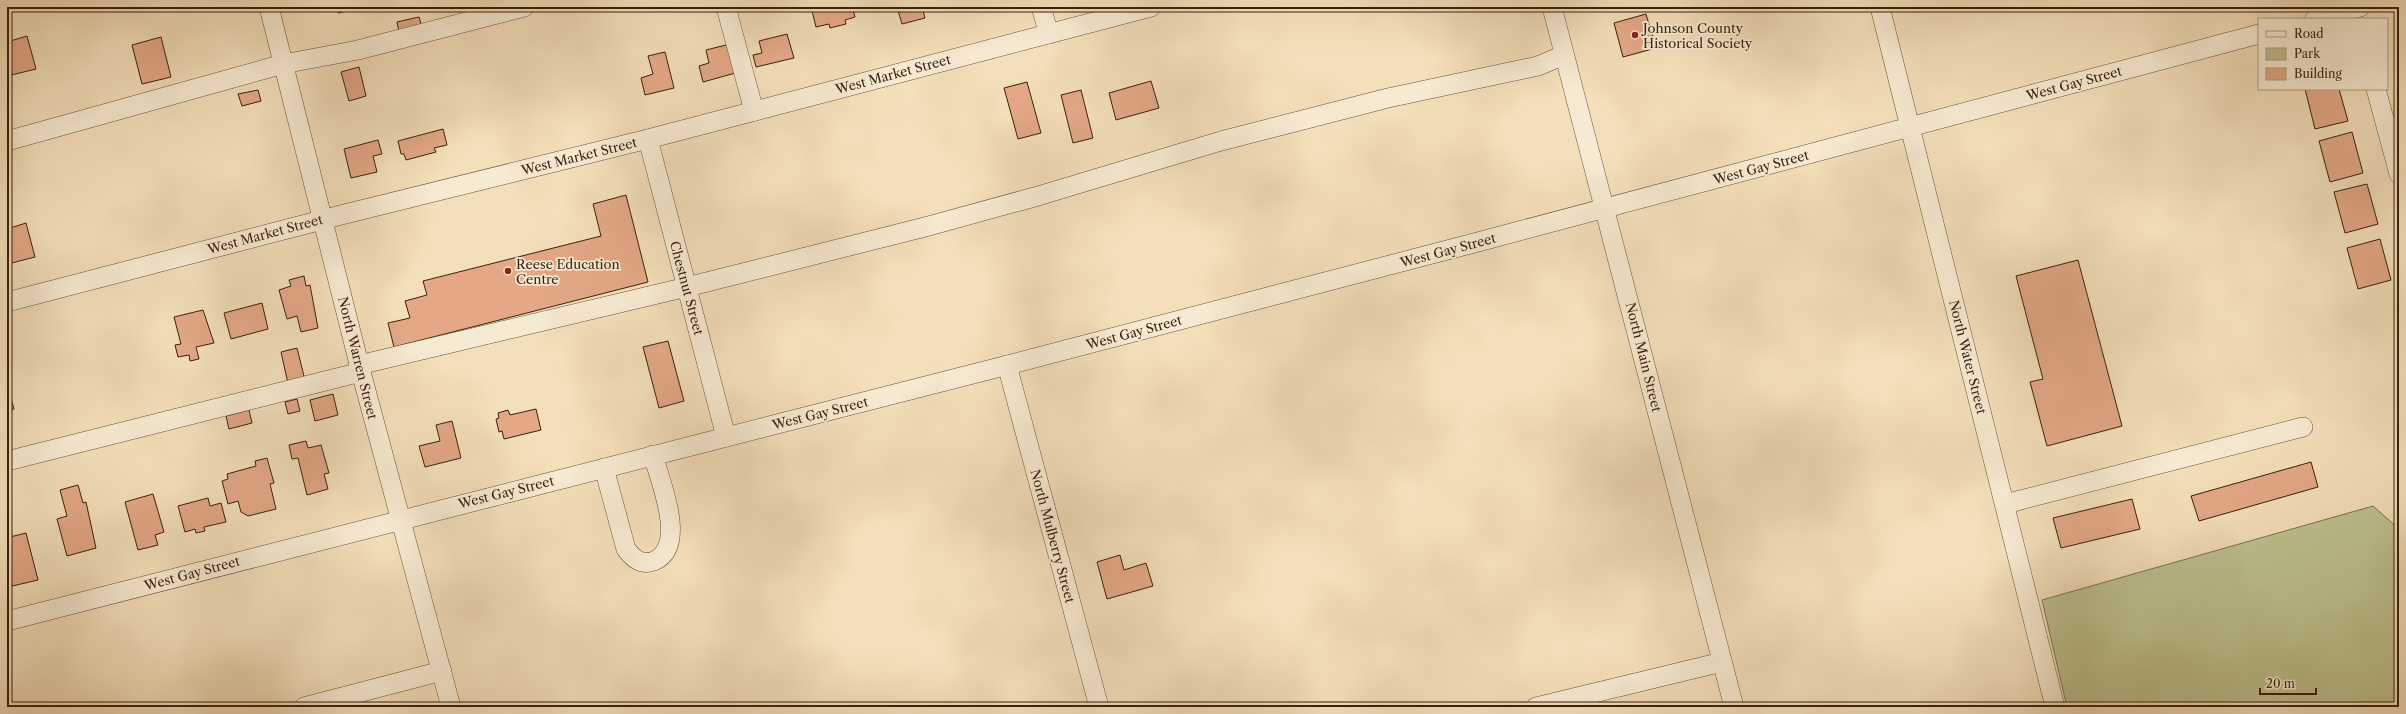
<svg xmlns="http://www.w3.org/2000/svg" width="2406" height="714" font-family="'Libre Caslon Text',serif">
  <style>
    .green { fill: #bdc18e; stroke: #7a704e }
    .building { fill: #e4a887; stroke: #381f0f }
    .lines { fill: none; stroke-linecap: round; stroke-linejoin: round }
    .minor-casing { stroke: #674f3a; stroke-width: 20 }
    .minor { stroke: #f7ead2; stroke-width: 19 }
    .poi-dot { fill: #8f2418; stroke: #f7ead2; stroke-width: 1.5 }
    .labels { text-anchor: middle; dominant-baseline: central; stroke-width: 3.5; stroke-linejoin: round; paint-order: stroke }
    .poi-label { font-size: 13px; fill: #381f0f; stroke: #f7ead2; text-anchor: start }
    .street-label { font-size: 13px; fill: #381f0f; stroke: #f7ead2 }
  </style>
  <rect width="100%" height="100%" fill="#f3dfb9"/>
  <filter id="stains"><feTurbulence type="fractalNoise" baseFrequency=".005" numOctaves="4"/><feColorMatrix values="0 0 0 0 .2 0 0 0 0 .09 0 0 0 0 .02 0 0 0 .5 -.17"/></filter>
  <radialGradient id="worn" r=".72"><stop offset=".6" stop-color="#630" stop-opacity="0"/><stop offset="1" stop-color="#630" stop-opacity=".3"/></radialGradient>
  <!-- green -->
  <path class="green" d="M2373,506L2399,529V707H2067L2042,600Z"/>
  <!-- building -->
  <g class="building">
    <path d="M323,7H364L338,13L337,8L324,11Z"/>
    <path d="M811,7H852L855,17L845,20L846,24L830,28L829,24L816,27Z"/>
    <path d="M897,7H922L925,18L902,24Z"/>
    <path d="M1646,14L1656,48L1623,57L1614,23Z"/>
    <path d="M419,17L422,27L399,32L397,22Z"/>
    <path d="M787,34L794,58L756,67L753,55L762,53L759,41Z"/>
    <path d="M27,36L36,69L7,76V42Z"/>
    <path d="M161,37L171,77L142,84L132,45Z"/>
    <path d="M730,44L739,72L703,82L699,66L709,63L706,50Z"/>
    <path d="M665,52L674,88L645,95L641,78L653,74L648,56Z"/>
    <path d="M359,67L366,96L349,101L341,72Z"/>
    <path d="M1151,81L1159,108L1116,120L1109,93Z"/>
    <path d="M1027,82L1041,133L1018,139L1004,88Z"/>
    <path d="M2305,89H2339L2348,121L2315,129Z"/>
    <path d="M258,90L261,101L242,106L238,94Z"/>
    <path d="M1081,90L1093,138L1073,143L1061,95Z"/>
    <path d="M443,129L447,145L434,148L436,152L406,160L404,154H401L398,141Z"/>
    <path d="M2352,132L2363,173L2330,182L2319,141Z"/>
    <path d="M378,140L382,154L373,156L377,172L351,178L344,149Z"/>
    <path d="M2367,184L2378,224L2345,233L2334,192Z"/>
    <path d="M626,195L648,282L394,347L388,323L410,318L405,301L427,295L423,281L601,236L593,204Z"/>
    <path d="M26,223L35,257L8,264L7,229Z"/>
    <path d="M2380,239L2391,280L2358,289L2347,248Z"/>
    <path d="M2078,260L2122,426L2047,446L2030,382L2043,379L2016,276Z"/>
    <path d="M304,276L306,286L310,285L318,328L301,332L297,316L287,319L279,290L291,286L289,280Z"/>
    <path d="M262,303L268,329L231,339L224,313Z"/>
    <path d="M203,310L214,343L196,347L199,359L190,361L189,355L178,357L175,345L181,344L174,317Z"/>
    <path d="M668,341L684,401L659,408L643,347Z"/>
    <path d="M297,348L306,384L289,388L281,352Z"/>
    <path d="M9,391L14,409L7,411V392Z"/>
    <path d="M333,394L338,415L315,421L310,400Z"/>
    <path d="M297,399L300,411L288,414L285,402Z"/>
    <path d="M536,409L541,430L504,439L502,431L499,432L496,419L499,418L498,413L508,410L510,415Z"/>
    <path d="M249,410L252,423L229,429L226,416Z"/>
    <path d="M452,421L461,458L425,467L419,446L440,441L436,425Z"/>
    <path d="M306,441L308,448L321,445L329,473L324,474L328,489L307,495L298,458L292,459L289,445Z"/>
    <path d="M267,458L274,483L270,484L276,509L248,516L241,512L238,501L228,504L222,481L228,479L227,474L256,466L255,461Z"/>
    <path d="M2311,462L2318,487L2199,521L2191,496Z"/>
    <path d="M78,485L83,503L86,502L96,548L67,556L57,519L67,516L60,490Z"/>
    <path d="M153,494L164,532L155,535L158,545L138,550L125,502Z"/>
    <path d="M208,498L210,506L221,503L226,522L204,527L205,531L196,533L195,529L185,532L178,506Z"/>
    <path d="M2132,499L2140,529L2061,548L2053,518Z"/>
    <path d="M9,533L10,537L26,533L38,580L8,587L7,534Z"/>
    <path d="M1120,555L1124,570L1146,563L1153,586L1107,599L1097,562Z"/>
  </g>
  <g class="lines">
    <defs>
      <g id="minor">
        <path d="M269,7L361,372L451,707"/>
        <path d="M726,7L754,111"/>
        <path d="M1041,7L1049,34"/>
        <path d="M1552,7L1734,707"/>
        <path d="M1880,7L2055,707"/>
        <path d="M2315,19L2360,7"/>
        <path d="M2376,89L2399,174"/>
        <path d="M648,139L726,437"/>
        <path d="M7,141L283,64L358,50L524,7"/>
        <path d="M7,302L341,215L648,139L1151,7"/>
        <path d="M359,365L687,287L925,227L1038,196L1221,141L1388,98L1538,66L1564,55"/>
        <path d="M1007,365L1099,707"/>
        <path d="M7,461L361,372"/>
        <path d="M604,468L626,549C633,558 641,566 654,561C688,546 660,481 653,455"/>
        <path d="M2005,504L2303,427"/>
        <path d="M7,621C339,534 672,451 1004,366C1423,258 1841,145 2259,34"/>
        <path d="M304,707L442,671"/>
        <path d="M1536,707L1722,662"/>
      </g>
    </defs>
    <!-- minor casing -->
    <use href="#minor" class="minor-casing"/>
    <!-- minor -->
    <use href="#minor" class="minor"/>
  </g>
  <!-- markers -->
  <g class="poi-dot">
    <circle cx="1635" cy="35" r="4"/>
    <circle cx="508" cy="271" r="4"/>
  </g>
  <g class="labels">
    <!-- poi labels -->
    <g class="poi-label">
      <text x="1643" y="28">Johnson County<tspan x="1643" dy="15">Historical Society</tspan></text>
      <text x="516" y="264">Reese Education<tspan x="516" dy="15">Centre</tspan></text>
    </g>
    <!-- street labels -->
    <g class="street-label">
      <text transform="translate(893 74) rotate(-15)">West Market Street</text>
      <text transform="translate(2074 83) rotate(-15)">West Gay Street</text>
      <text transform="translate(579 156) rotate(-14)">West Market Street</text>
      <text transform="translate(1761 167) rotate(-15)">West Gay Street</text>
      <text transform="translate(265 234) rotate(-15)">West Market Street</text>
      <text transform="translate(1448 250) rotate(-15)">West Gay Street</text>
      <text transform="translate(687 288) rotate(75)">Chestnut Street</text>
      <text transform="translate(1134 332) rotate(-15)">West Gay Street</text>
      <text transform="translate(1644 357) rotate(76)">North Main Street</text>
      <text transform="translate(1968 357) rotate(76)">North Water Street</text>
      <text transform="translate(358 358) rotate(76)">North Warren Street</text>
      <text transform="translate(820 413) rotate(-14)">West Gay Street</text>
      <text transform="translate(506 492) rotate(-14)">West Gay Street</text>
      <text transform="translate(1053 536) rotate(75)">North Mulberry Street</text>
      <text transform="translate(192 573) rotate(-15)">West Gay Street</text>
    </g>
  </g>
  <!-- margin -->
  <rect width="2406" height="714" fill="none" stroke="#f3dfb9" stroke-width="24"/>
  <rect x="8" y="8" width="2390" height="698" fill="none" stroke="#381f0f" stroke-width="2"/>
  <rect x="12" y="12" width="2382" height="690" fill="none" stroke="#381f0f"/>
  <!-- legend -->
  <rect x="2258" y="18" width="130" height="72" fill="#f7ead2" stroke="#ab9984"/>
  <rect x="2266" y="31" width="20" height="6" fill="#f7ead2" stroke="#ab9984"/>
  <text x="2294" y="38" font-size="12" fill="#381f0f">Road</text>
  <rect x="2266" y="48" width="20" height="12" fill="#bdc18e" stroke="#ab9984"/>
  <text x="2294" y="58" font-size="12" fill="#381f0f">Park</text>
  <rect x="2266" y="68" width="20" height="12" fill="#e4a887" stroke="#ab9984"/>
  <text x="2294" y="78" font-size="12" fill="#381f0f">Building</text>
  <!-- scale -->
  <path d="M2260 688v6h56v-6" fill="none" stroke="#381f0f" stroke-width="2"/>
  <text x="2266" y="688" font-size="12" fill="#381f0f" stroke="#f7ead2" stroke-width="3" paint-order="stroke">20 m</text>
  <rect width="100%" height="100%" filter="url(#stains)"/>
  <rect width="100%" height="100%" fill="url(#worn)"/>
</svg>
